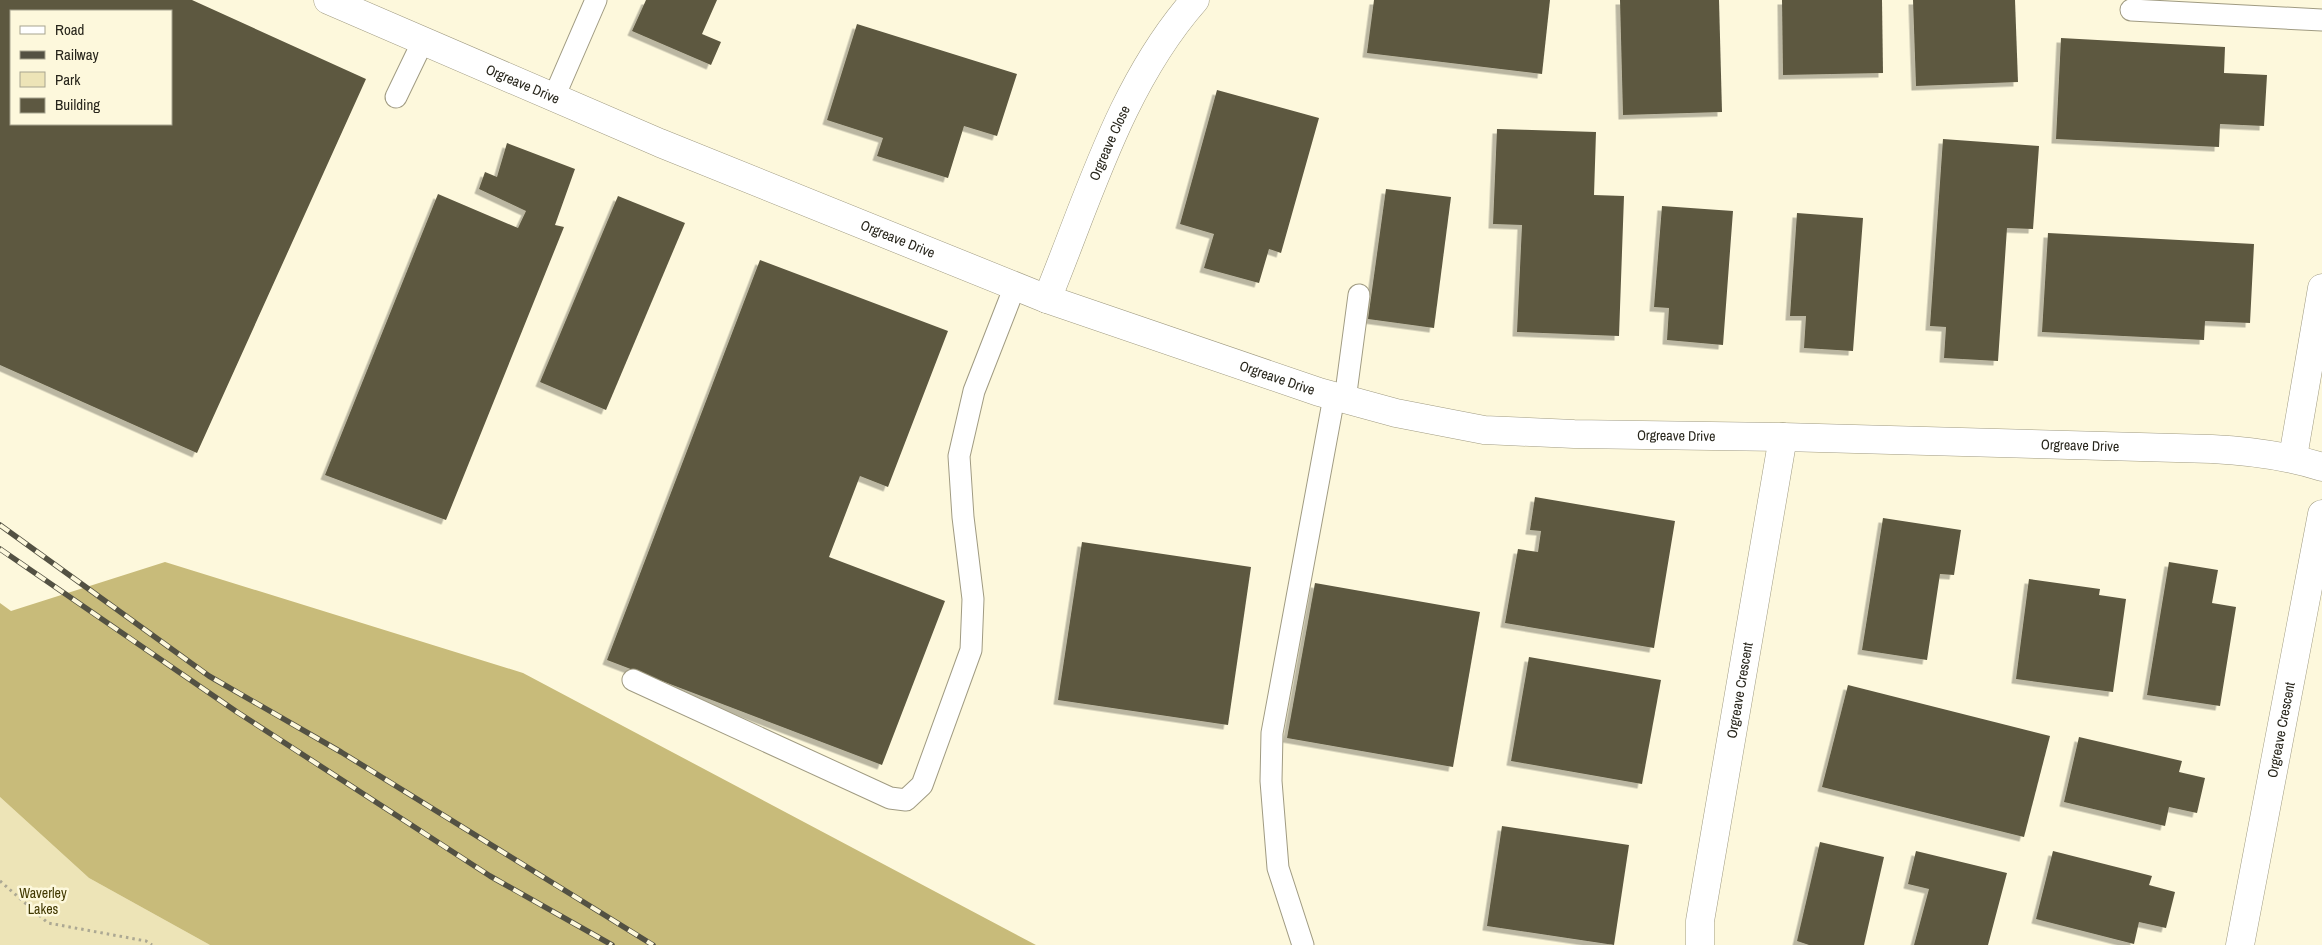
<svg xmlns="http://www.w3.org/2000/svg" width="2322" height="945" font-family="'Archivo Narrow',sans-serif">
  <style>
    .green { fill: #ede4b7 }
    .forest { fill: #c8bb7a }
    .building { fill: #5d5841; fill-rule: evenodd; filter: url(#shadow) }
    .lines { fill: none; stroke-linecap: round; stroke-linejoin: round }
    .lane-casing { stroke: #a09b82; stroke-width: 23 }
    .street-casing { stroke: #a09b82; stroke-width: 29 }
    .path { stroke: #aca893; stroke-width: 3; stroke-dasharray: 2.5 4; stroke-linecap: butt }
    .lane { stroke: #fff; stroke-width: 21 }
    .street { stroke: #fff; stroke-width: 28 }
    .rail-casing { stroke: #535143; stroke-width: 5.5 }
    .rail { stroke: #fdf8dc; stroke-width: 4; stroke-dasharray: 11; stroke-linecap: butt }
    .labels { text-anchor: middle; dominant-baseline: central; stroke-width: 5; stroke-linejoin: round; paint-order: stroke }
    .street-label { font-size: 14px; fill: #27251b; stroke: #fdf8dc }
    .park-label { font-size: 14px; fill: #413801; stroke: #fdf8dc }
  </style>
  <defs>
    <filter id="shadow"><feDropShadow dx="-4.5" dy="4.5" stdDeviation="0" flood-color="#0004"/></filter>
  </defs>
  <rect width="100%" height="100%" fill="#fdf8dc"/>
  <!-- green -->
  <path class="green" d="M0,797L89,878L210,945H0Z"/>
  <!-- forest -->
  <path class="forest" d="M165,562L523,673L1036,945H210L89,878L0,797V603L11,611Z"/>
  <!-- building -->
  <g class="building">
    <path d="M0,0H192L366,79L197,453L0,365ZM11,11H171V124H11Z"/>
    <path d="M646,0H717L702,34L721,42L711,65L632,31Z"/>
    <path d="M1374,0H1550L1542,74L1367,53Z"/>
    <path d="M1620,0H1719L1722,112L1623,115Z"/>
    <path d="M1782,0H1882L1883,73L1783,75Z"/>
    <path d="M1913,0H2015L2018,82L1916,86Z"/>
    <path d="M857,24L1017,74L997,136L964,126L948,178L877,156L883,138L827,120Z"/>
    <path d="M2061,38L2225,47L2224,73L2267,75L2264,126L2220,124L2219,147L2056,139Z"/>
    <path d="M1217,90L1319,118L1281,253L1269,249L1259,283L1204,268L1214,234L1180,224Z"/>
    <path d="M1497,129L1596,132L1594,195L1624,196L1619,336L1517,332L1522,225L1493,224Z"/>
    <path d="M1943,139L2039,146L2033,229L2007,228L1998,361L1944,358L1946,327L1930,326Z"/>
    <path d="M507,143L575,169L555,225L564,227L446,520L325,475L438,194L518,228L526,211L479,189L485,172L497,177Z"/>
    <path d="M1386,189L1451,197L1434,328L1368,319Z"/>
    <path d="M618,196L685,223L606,410L540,382Z"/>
    <path d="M1662,206L1733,211L1723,345L1667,340L1669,308L1654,307Z"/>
    <path d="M1797,213L1863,218L1853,351L1804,348L1806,316H1790Z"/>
    <path d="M2048,233L2254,244L2250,323L2205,321L2204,340L2042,332Z"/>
    <path d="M760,260L948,331L888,487L860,476L829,557L945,601L882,765L607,660Z"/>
    <path d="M1535,497L1675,521L1654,648L1505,623L1518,549L1538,552L1541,531L1530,530Z"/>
    <path d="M1883,518L1961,530L1954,575L1940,574L1927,660L1862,650Z"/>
    <path d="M1082,542L1251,567L1228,725L1058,700Z"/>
    <path d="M2169,562L2218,570L2212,603L2236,607L2220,706L2147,695Z"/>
    <path d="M2029,579L2100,589L2099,595L2126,599L2113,692L2016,679Z"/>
    <path d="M1315,583L1480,612L1453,767L1287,738Z"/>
    <path d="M1529,657L1661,680L1642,784L1511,761Z"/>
    <path d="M1848,685L2050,736L2024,837L1822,787Z"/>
    <path d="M2079,737L2182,761L2179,772L2205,778L2197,813L2169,807L2165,826L2064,802Z"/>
    <path d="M1502,826L1629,845L1614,945L1487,926Z"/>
    <path d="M1820,842L1884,857L1864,945H1809L1797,941Z"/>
    <path d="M1916,851L2007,873L1988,945H1914L1929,889L1908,884Z"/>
    <path d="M2053,851L2152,876L2149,885L2175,892L2166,928L2139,922L2134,944L2036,919Z"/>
  </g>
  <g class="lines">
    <defs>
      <g id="lane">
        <path d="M2131,10L2322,20"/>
        <path d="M396,97L423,41"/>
        <path d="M554,97L596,0"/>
        <path d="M1345,400L1359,295"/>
        <path d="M633,680L890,798L906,800L922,785L971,650L973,599L963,517L959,456L974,391L1015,286"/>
        <path d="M1303,945L1278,868L1271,781L1272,733L1334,397"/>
      </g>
      <g id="street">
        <path id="s1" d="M328,0L660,143L1047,299L1319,392L1396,413L1484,430L1574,434L1783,437L2212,449C2250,451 2285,455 2322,467"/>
        <path id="s2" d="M1047,299C1089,197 1121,84 1195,0"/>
        <path d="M2293,457L2322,288"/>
        <path id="s3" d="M1700,945V921L1783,437"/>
        <path id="s4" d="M2240,945L2322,514"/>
      </g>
    </defs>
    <!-- lane casing -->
    <use href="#lane" class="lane-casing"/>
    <!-- street casing -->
    <use href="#street" class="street-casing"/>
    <!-- path -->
    <path class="path" d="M0,881L48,923L146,941L152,945"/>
    <!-- lane -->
    <use href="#lane" class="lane"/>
    <!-- street -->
    <use href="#street" class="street"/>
    <defs>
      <g id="rail">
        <path d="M0,525L209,676L341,752L653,945"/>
        <path d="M0,549L237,712L490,876L612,945"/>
      </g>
    </defs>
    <!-- rail casing -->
    <use href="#rail" class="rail-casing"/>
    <!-- rail -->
    <use href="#rail" class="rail"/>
  </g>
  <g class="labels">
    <!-- street labels -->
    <g class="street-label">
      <text stroke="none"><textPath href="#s1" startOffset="212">Orgreave Drive</textPath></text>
      <text stroke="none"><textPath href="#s2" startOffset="168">Orgreave Close</textPath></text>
      <text stroke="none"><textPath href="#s1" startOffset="618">Orgreave Drive</textPath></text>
      <text stroke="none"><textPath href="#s1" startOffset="1022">Orgreave Drive</textPath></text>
      <text stroke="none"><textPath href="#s1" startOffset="1428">Orgreave Drive</textPath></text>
      <text stroke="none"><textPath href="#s1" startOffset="1832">Orgreave Drive</textPath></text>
      <text stroke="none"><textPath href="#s3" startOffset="258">Orgreave Crescent</textPath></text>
      <text stroke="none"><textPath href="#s4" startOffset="219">Orgreave Crescent</textPath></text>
    </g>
    <!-- park labels -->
    <g class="park-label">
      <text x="43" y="893">Waverley<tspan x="43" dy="16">Lakes</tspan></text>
    </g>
  </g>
  <!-- legend -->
  <rect x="10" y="10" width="162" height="115" fill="#fdf8dc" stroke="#a7a48f"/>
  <rect x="20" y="26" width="25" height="8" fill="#ffffff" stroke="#a7a48f"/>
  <text x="55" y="35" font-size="15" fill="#27251b">Road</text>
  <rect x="20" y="51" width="25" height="8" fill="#535143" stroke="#a7a48f"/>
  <text x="55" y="60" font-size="15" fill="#27251b">Railway</text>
  <rect x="20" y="72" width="25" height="15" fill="#ede4b7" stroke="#a7a48f"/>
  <text x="55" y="85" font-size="15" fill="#27251b">Park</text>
  <rect x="20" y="98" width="25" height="15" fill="#5d5841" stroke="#a7a48f"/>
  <text x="55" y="110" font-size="15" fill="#27251b">Building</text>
</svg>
